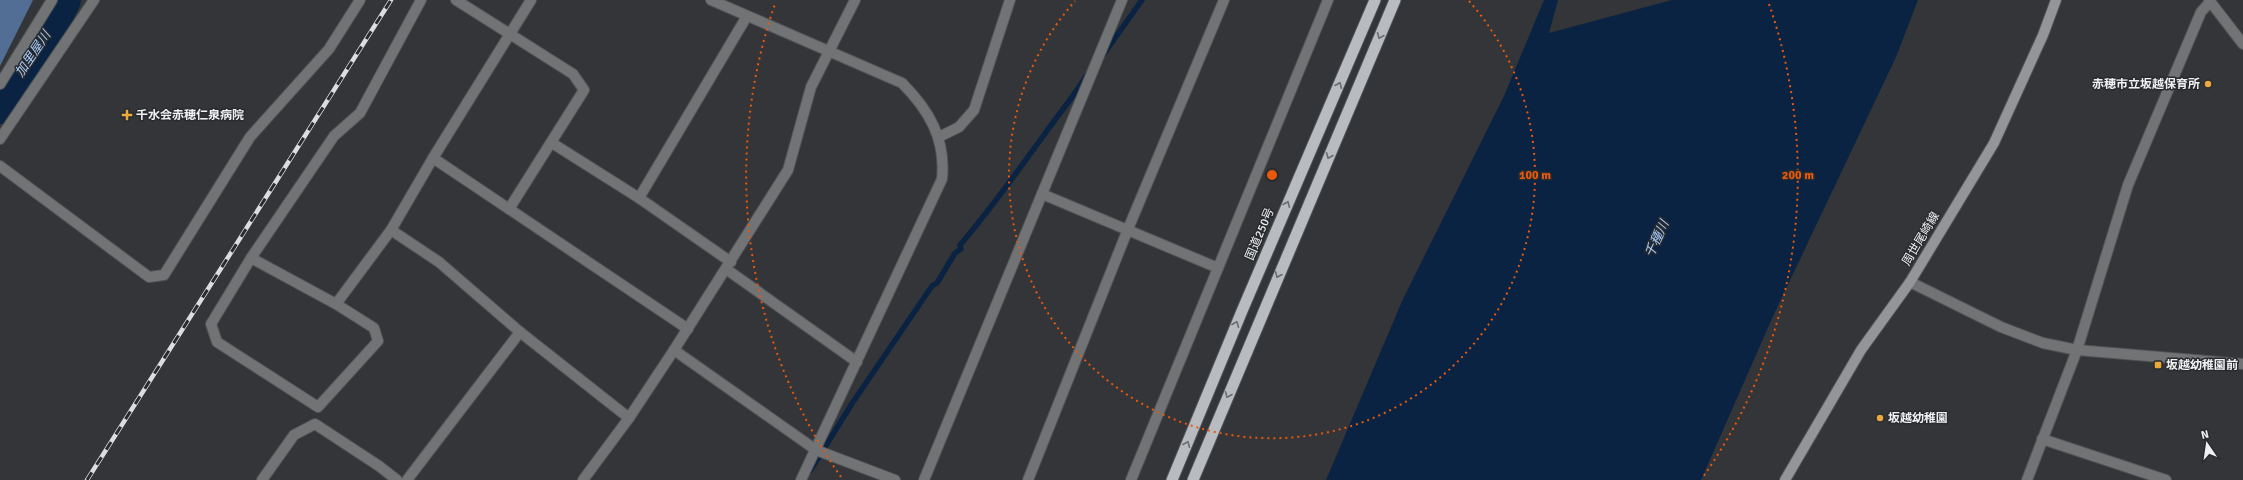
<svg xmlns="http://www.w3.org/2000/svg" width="2243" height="480" font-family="Signika,'Noto Sans JP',sans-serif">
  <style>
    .forest { fill: #526e94 }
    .water { fill: #0a2343 }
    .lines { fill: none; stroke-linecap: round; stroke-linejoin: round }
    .stream { stroke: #0a2343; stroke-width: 5.5 }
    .river { stroke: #0a2343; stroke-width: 32 }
    .minor-casing { stroke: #515356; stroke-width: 12 }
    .tertiary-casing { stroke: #515356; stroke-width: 12 }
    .secondary-casing { stroke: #515356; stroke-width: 12 }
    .trunk-casing { stroke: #515356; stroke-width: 13 }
    .minor { stroke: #717374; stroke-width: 10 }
    .tertiary { stroke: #717374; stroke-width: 10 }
    .secondary { stroke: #939598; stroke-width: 10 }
    .trunk { stroke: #b8bcc0; stroke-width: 11 }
    .rail-casing { stroke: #dbdddf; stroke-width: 4.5 }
    .rail { stroke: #292b2e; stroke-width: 3; stroke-dasharray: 9; stroke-linecap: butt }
    .oneway { stroke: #696c70 }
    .ring { fill: none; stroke: #e8590c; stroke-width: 2; stroke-dasharray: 2 4 }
    .poi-dot { fill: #eba93a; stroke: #292b2e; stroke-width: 1.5 }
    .labels { text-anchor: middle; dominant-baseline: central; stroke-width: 3; stroke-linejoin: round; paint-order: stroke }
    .poi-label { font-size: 12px; font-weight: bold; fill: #eef0f2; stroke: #292b2e; text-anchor: start }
    .street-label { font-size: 12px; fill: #eef0f2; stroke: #292b2e }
    .water-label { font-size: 13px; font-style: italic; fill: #a6cafa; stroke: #292b2e }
    .centre { fill: #e8590c; stroke: #292b2e; stroke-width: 2 }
    .ring-label { font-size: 12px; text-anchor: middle; font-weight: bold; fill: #e8590c; stroke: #292b2e; stroke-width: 3; stroke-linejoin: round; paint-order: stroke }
  </style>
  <rect width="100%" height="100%" fill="#333538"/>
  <!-- forest -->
  <path class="forest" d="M0,0H33L0,66Z"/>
  <!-- water -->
  <path class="water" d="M1544,0H1558L1549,33L1672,0H1918L1896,57L1774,314L1701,480H1326L1403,299L1504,96Z"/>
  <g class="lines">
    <!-- stream -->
    <g class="stream">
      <path d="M1103,55L1142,0"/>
      <path d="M810,471L853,402L932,286L937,283L955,253L961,249L960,245C990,210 1017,172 1044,135C1058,115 1074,96 1087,75"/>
    </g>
    <!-- river -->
    <path class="river" d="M0,108L27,61L46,40L65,0"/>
    <defs>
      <g id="minor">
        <path d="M421,0L360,113L334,136L251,258L211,324L217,342L318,407L378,341L374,328L336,304L391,230L433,158L531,0"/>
        <path d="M456,0L573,74L584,90L509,209"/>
        <path d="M711,0L902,83C929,110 946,139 942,179L801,480"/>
        <path d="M2209,0L2243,44"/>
        <path d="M0,84L52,0"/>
        <path d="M939,137L959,127L974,110L1010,0"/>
        <path d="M552,143L639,198L731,262"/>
        <path d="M433,158L688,329"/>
        <path d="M0,166L149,277L164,275L250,137L329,49L360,0"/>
        <path d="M1042,194L1218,268"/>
        <path d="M639,198L747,16"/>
        <path d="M391,230L439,262L520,332L629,418"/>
        <path d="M251,258L336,304"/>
        <path d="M726,269L857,362"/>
        <path d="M674,350L816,450L895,480"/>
        <path d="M2042,439L2166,480"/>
        <path d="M262,480L294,435L315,424L379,466L397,480"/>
        <path d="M407,480L520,332"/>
        <path d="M583,480L629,418L674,350L788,170L811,87L855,0"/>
        <path d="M924,480L1122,0"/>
        <path d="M1028,480L1128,229L1224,0"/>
        <path d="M1131,480L1328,0"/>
        <path d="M2027,480L2077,350L2128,185L2201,12L2210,2"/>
      </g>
      <g id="tertiary">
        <path d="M0,139L94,0"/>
        <path d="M1910,282L2001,327L2043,343L2077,350L2243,364"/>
      </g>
      <path id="secondary" d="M1785,480L1861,350L1910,282L1994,143L2043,35L2056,0"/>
      <g id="trunk">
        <path d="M1172,480L1242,311L1375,0"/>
        <path d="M1193,480L1395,0"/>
      </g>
    </defs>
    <!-- minor casing -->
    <use href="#minor" class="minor-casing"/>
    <!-- tertiary casing -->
    <use href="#tertiary" class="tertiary-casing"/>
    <!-- secondary casing -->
    <use href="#secondary" class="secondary-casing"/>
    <!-- trunk casing -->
    <use href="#trunk" class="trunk-casing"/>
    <!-- minor -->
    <use href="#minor" class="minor"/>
    <!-- tertiary -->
    <use href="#tertiary" class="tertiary"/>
    <!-- secondary -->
    <use href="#secondary" class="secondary"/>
    <!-- trunk -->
    <use href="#trunk" class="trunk"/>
    <defs>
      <path id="rail" d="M87,480L391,0"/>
    </defs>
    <!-- rail casing -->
    <use href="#rail" class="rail-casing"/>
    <!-- rail -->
    <use href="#rail" class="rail"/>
  </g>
  <!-- one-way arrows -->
  <defs><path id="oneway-chevron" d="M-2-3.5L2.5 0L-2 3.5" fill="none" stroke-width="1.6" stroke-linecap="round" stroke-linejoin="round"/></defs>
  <g class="oneway">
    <use href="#oneway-chevron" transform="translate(1380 36) rotate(113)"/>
    <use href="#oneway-chevron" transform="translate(1339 85) rotate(-67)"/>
    <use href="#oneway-chevron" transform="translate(1329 156) rotate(113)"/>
    <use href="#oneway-chevron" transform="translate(1287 204) rotate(-67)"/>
    <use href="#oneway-chevron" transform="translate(1278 275) rotate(113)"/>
    <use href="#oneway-chevron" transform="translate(1236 324) rotate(-68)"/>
    <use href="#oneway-chevron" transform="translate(1228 395) rotate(112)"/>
    <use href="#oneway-chevron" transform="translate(1187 444) rotate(-68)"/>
  </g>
  <!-- distance rings -->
  <g class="ring">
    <path d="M1469 1A263 263 0 1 1 1075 1"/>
    <path d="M841 477A526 526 0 0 1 775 4M1769 4A526 526 0 0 1 1703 477"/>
  </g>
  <!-- markers -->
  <g class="poi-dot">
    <circle cx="2208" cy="84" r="4"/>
    <path d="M125 109h4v4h4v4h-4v4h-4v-4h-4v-4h4z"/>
    <rect x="2154" y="361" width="8" height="8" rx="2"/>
    <circle cx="1880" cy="418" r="4"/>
  </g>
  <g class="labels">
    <!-- poi labels -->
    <g class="poi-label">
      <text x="2200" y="84" text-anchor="end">赤穂市立坂越保育所</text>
      <text x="136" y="115">千水会赤穂仁泉病院</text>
      <text x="2166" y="365">坂越幼稚園前</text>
      <text x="1888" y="418">坂越幼稚園</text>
    </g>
    <!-- street labels -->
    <g class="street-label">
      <text transform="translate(1260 234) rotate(-67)">国道250号</text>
      <text transform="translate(1921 239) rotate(-59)">周世尾崎線</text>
    </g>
    <!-- water labels -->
    <g class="water-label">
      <text transform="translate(33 54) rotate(-56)">加里屋川</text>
      <text transform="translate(1657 239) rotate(-65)">千種川</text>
    </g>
  </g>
  <circle cx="1272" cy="175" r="6" class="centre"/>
  <g class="ring-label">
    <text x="1535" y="179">100 m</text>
    <text x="1798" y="179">200 m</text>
  </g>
  <!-- north arrow -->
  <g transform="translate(2207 444) rotate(347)" stroke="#292b2e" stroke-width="3" paint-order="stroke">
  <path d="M0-3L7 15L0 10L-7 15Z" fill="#eef0f2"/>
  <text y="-6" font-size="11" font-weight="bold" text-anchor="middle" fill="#eef0f2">N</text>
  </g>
</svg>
